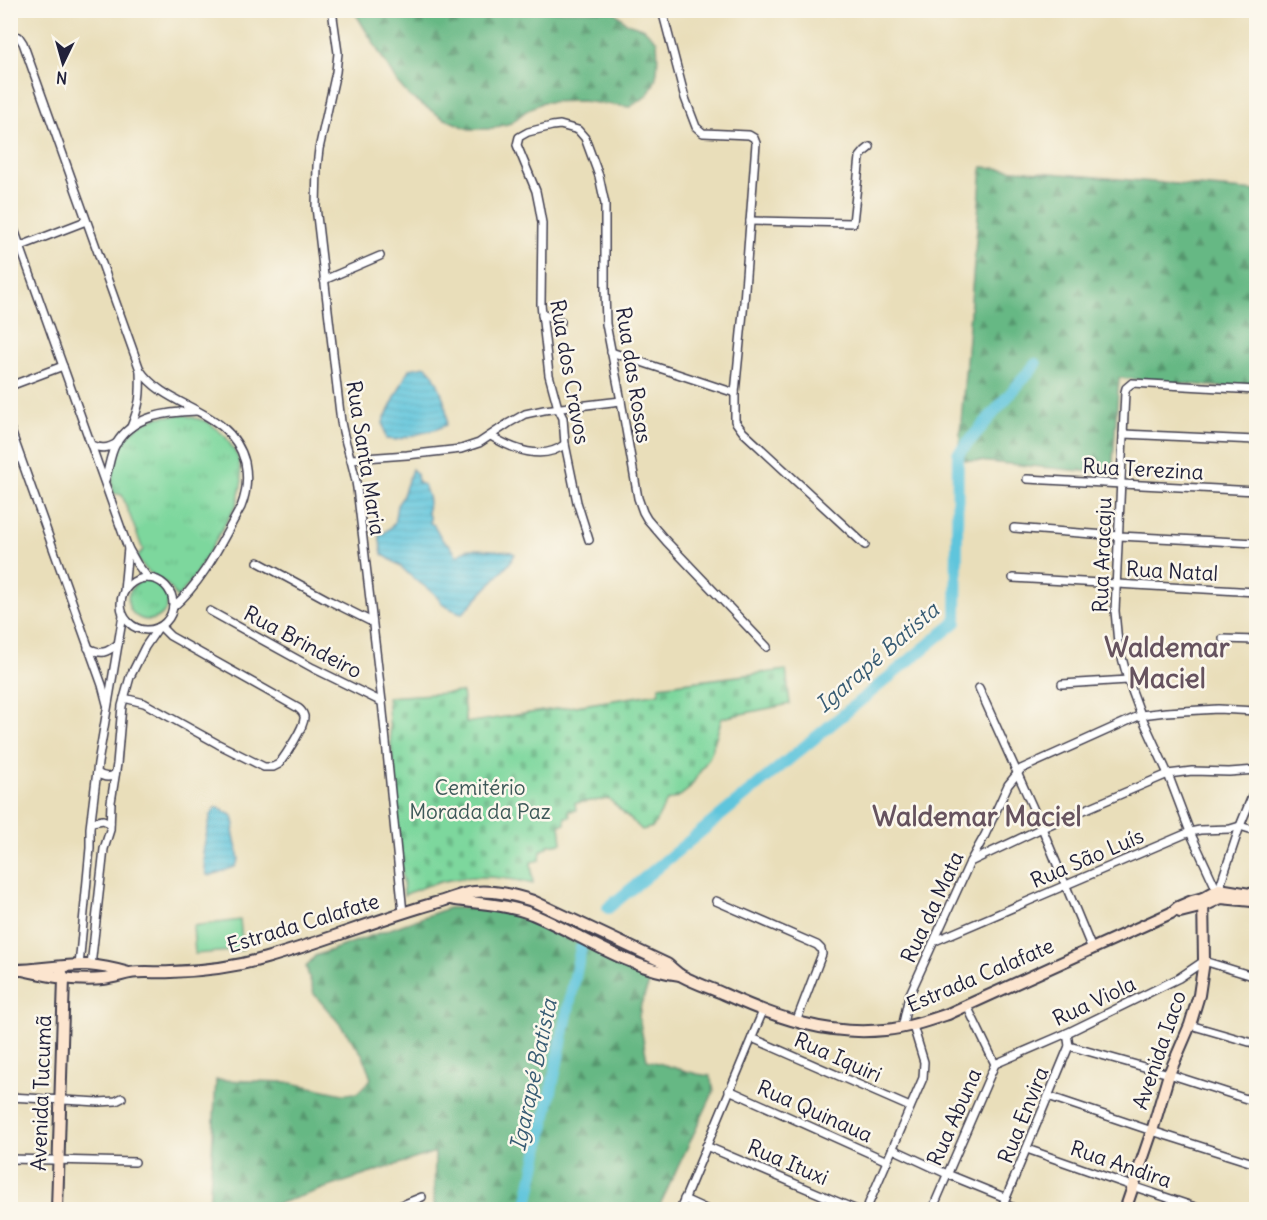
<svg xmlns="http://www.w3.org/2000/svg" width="1267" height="1220" font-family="Delius,sans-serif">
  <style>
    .grass { fill: url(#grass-tufts); stroke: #507c6c; stroke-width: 1.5 }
    .forest { fill: url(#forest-firs); stroke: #446d60; stroke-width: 1.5 }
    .cemetery { fill: url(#cemetery-stones); stroke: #507c6c; stroke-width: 1.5 }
    .pitch { fill: #7dd79d; stroke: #507c6c; stroke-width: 1.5 }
    .water { fill: url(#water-rules); stroke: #40748c; stroke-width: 1.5 }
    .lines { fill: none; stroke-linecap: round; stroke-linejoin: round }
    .river { stroke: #5fc5dc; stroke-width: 12 }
    .street-casing { stroke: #403e4e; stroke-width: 10 }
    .secondary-casing { stroke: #403e4e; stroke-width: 14 }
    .street { stroke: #fff; stroke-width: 7 }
    .secondary { stroke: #fce5cf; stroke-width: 10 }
    .labels { text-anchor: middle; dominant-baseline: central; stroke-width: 5; stroke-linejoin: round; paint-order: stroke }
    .street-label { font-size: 21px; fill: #22223b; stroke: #fbf7ec }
    .park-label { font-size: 21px; fill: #3d5858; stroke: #fbf7ec }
    .water-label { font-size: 22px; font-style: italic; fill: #375b73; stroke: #fbf7ec }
    .district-label { font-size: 27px; font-weight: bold; fill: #66535f; stroke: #fbf7ec }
  </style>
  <defs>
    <pattern id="grass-tufts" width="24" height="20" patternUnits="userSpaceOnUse" patternTransform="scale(1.5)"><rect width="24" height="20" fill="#7dd79d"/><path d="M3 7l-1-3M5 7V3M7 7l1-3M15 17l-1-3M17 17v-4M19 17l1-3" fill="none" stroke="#6cb888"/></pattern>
    <pattern id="forest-firs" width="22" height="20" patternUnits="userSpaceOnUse" patternTransform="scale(1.5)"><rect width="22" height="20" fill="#66b884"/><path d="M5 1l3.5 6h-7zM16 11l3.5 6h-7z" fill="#54956d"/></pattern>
    <pattern id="cemetery-stones" width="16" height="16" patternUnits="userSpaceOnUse" patternTransform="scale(1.5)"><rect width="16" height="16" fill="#7dd79d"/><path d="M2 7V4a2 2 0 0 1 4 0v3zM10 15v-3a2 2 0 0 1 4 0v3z" fill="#6cb888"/></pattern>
    <pattern id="water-rules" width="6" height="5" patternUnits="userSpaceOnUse" patternTransform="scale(1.5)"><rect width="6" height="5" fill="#5fc5dc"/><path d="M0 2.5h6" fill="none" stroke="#52a9be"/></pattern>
  </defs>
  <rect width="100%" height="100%" fill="#fbf7ec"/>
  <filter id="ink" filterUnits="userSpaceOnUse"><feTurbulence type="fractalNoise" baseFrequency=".0167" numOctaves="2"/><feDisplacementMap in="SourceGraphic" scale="12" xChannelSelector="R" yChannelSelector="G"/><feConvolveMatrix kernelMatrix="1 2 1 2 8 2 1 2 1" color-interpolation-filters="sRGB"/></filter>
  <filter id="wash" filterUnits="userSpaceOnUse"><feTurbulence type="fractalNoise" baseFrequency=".008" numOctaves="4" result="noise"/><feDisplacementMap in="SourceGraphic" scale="24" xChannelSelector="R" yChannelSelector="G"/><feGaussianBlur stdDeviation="1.35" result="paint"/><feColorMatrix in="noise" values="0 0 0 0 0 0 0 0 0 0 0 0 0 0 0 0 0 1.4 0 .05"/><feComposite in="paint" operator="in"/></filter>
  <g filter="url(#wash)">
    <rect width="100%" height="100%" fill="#e9deba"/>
    <!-- grass -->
    <g class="grass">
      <path d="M185,415L208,422L226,437L238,457L242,481L237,504L194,577L177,599C169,577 147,579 137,557L143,550L122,495L113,493C109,462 120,432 152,419C161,415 174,416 185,415Z"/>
      <circle cx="148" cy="600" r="20"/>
    </g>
    <!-- forest -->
    <g class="forest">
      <path d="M354,11H614L626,23L643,28L657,41C658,60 660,81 646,96C642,100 635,103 630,107L582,101L543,102L526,111L511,123L489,129H469L443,118L410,97L397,82Z"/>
      <path d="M982,167L1256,191V390L1119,378L1112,474L958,459Z"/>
      <path d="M473,907L515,915L646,973L650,981L641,1004L639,1017L647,1060L697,1074L710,1076L714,1091L658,1209H434L435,1152L262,1209L209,1210L216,1080L287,1082L343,1094L357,1093L371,1079L363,1055L339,1023L314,994L306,967L315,956L449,908Z"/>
    </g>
    <!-- cemetery -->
    <path class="cemetery" d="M786,670L790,704L722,718L710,756L689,789L680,796L667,801L653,827L642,830L609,799L575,803L576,810L569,811L570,817H565V824L560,825L562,843L548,845V847L541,851L540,860L531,862L533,884C489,872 446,875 404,895L387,697L462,692L466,723L659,693V686Z"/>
    <!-- pitch -->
    <path class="pitch" d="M240,920L243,950L195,954L193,926Z"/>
    <!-- water -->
    <g class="water">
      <path d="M426,366C437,375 450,411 446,425L437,429L396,440L386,439L383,422L409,369Z"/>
      <path d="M412,469L417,474L418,483L424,485C428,496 431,501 427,512L430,518V523L434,525L443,541L449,544L457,556C460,554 463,552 466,550C473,547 502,551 511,552L515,554L509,564L462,614L443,605L434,593L413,578L399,565L382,554L379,534H383L394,524L397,505L402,498Z"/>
      <path d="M217,807L233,816L235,825L233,831L239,859L235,867L209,876L206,874L203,851L211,813Z"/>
    </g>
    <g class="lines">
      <!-- river -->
      <g class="river">
        <path d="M608,908L956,622L958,454L1036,364"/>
        <path d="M526,1210L581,948"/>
      </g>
    </g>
  </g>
  <g filter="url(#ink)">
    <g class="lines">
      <defs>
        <g id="street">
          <path d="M332,10L338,53L336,72L319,149L317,166L316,207L341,422C345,445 354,465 357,488L382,702L403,913"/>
          <path d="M662,10L685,98L696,127L703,133L749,135L754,138L756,143L744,302L735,393V421L743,432L865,545"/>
          <path d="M10,35L19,37L23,43L140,370C167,410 231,408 245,462C248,477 247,492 241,507C221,542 204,581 173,607"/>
          <path d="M10,218L128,548L137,564L148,578"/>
          <path d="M750,221L853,223L860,157L865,151L870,147"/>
          <path d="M21,246L86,221"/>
          <path d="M324,280L380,256"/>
          <path d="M542,315C551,315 553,322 561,322"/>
          <path d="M611,352L735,393"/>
          <path d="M10,386L63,366"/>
          <path d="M131,427C140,405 141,395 140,371"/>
          <path d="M10,428L102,685L107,704"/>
          <path d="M1123,434L1256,440"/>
          <path d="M491,436C512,449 543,462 565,444"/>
          <path d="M91,445C101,449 107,449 117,443"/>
          <path d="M351,459L407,455L461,449L479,443L509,423L525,414L544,410L621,401"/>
          <path d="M1027,479L1256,491"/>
          <path d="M105,480C109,469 110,454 116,444C133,415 167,412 197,411"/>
          <path d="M1014,528L1119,536L1256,543"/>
          <path d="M589,540L577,502L565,444L563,418L558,408L549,375L541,304L542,223L539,206L536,191L517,145L519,137L528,132L552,126L560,125L578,130L585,138L599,176L605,204V290L606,324L621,401L638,498L643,512L647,519L666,541L767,647"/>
          <path d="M258,562L330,601L372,622"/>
          <circle cx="147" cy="604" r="26"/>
          <path d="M1013,578L1256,592"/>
          <path d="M124,591L128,548"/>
          <path d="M210,611L313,668L382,702"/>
          <path d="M1223,639L1256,640"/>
          <path d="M88,648C102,655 106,653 118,644"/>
          <path d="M1062,684L1128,680"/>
          <path d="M979,688L1042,828L1092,949"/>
          <path d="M124,698L144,703L218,744L264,767H273L279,764C285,756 306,725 304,716C303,713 301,710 298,708L170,636L161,627"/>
          <path d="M97,773C103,777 109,779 115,774"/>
          <path d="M92,822L103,820L110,823"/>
          <path d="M970,862L1042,828L1168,774L1192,771L1229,772L1256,770"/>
          <path d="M1219,889L1240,826L1253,794L1256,777"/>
          <path d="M1219,892L1214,884L1190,832L1168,774L1141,715L1128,680L1118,643L1115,611L1125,392L1126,388L1132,383L1256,390"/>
          <path d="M716,901L817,945L821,949L822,954L796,1022"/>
          <path d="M935,941L1190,832L1200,830L1230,829L1240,826L1256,831"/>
          <path d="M79,966L90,848V828L98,763L123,615"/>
          <path d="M91,966L104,849L110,830L111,802L117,764L122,706L130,677L145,647L158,628"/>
          <path d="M1190,1025L1256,1044"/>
          <path d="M902,1028L909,996L970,862L985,835L1008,785L1021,769L1141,715L1166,712L1218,709L1256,711"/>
          <path d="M752,1038L910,1107"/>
          <path d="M1069,1046L1169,1074L1256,1102"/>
          <path d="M995,1064L1067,1033L1179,978L1204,961L1256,977"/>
          <path d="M729,1090L887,1161"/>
          <path d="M1048,1096L1152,1131L1256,1164"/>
          <path d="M10,1097L99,1102L116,1101L122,1098"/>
          <path d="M706,1146L857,1210"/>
          <path d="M893,1149L947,1174L1006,1198"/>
          <path d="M1027,1149L1132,1186L1204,1210"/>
          <path d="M10,1159L135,1162"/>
          <path d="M684,1199L708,1210"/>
          <path d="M1003,1204L1021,1210"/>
          <path d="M390,1210L422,1197"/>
          <path d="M680,1210L763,1011"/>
          <path d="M866,1210L923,1078L924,1062L913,1026"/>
          <path d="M932,1210L995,1064L967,1006"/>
          <path d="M1001,1210L1069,1046L1067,1033"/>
        </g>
        <g id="secondary">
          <path d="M451,899C478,904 506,904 532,914C580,934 628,969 680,975"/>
          <path d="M1180,912L1204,906L1221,898L1252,901"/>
          <path d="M10,970C36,971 61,964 87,965C101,966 115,969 129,973"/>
          <path d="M22,970C48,976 76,982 103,979C112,978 121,975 130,973C143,971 158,973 171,972C203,971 235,967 266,958C323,942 378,919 435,903C449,900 461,893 474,892C495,890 514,895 533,901L667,964C672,968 677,973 682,976C695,983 710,988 724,994C777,1018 827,1036 885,1030C907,1028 927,1021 948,1014L1171,913L1178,907L1192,901L1203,898L1219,889L1256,895"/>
          <path d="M57,1210L64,978L61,971L64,967"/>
          <path d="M1125,1210L1152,1131L1169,1074L1190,1025L1199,995L1204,961L1203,898"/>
        </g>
      </defs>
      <!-- street casing -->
      <use href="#street" class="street-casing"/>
      <!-- secondary casing -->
      <use href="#secondary" class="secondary-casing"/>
      <!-- street -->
      <use href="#street" class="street"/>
      <!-- secondary -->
      <use href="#secondary" class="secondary"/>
    </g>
  </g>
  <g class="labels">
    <!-- street labels -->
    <g class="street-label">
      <text transform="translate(570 372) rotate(80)">Rua dos Cravos</text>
      <text transform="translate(634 375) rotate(81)">Rua das Rosas</text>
      <text transform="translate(366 458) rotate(81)">Rua Santa Maria</text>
      <text transform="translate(1143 469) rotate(3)">Rua Terezina</text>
      <text transform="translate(1102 555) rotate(-88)">Rua Aracaju</text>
      <text transform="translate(1172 571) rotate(3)">Rua Natal</text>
      <text transform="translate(303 642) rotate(28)">Rua Brindeiro</text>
      <text transform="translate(1087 858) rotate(-23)">Rua São Luís</text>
      <text transform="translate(932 907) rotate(-65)">Rua da Mata</text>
      <text transform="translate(303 923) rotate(-17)">Estrada Calafate</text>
      <text transform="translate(980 975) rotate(-23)">Estrada Calafate</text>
      <text transform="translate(1094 1001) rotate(-25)">Rua Viola</text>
      <text transform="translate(1159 1050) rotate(-71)">Avenida Iaco</text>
      <text transform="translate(838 1057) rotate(24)">Rua Iquiri</text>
      <text transform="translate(41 1093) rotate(-88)">Avenida Tucumã</text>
      <text transform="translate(815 1111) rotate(24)">Rua Quinaua</text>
      <text transform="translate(1023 1115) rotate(-68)">Rua Envira</text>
      <text transform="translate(954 1117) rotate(-66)">Rua Abuna</text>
      <text transform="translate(788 1162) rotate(23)">Rua Ituxi</text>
      <text transform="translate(1121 1164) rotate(19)">Rua Andira</text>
    </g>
    <!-- park labels -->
    <g class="park-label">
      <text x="480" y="787">Cemitério<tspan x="480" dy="24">Morada da Paz</tspan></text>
    </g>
    <!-- water labels -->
    <g class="water-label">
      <text transform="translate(877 657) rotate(-41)">Igarapé Batista</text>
      <text transform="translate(533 1075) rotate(-78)">Igarapé Batista</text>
    </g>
    <!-- district labels -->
    <g class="district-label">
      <text x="1167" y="647">Waldemar<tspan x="1167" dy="31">Maciel</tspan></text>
      <text x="977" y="816">Waldemar Maciel</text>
    </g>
  </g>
  <!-- margin -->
  <rect width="1267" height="1220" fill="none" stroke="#fbf7ec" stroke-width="36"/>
  <!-- north arrow -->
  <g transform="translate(63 63) rotate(185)" stroke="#fbf7ec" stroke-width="4.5" paint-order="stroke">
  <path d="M0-4.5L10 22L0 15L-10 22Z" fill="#22223b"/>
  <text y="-9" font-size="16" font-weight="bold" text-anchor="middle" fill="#22223b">N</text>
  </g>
</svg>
